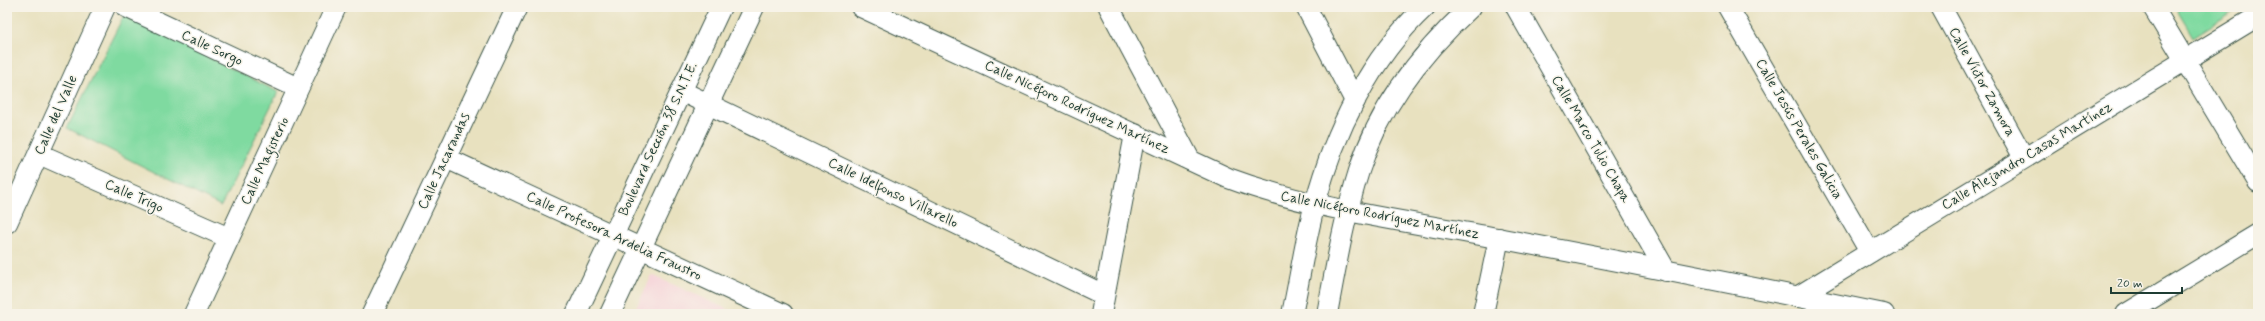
<svg xmlns="http://www.w3.org/2000/svg" width="2265" height="321" font-family="Mynerve,sans-serif">
  <style>
    .built { fill: #f6cfd7 }
    .green { fill: #7fdaa0; stroke: #4f8c6a }
    .lines { fill: none; stroke-linecap: round; stroke-linejoin: round }
    .minor-casing { stroke: #3d5649; stroke-width: 22 }
    .minor { stroke: #fff; stroke-width: 20 }
    .labels { text-anchor: middle; dominant-baseline: central; stroke-width: 3; stroke-linejoin: round; paint-order: stroke }
    .street-label { font-size: 14px; fill: #1f3d34; stroke: #f7f3e8 }
  </style>
  <rect width="100%" height="100%" fill="#f7f3e8"/>
  <filter id="ink" filterUnits="userSpaceOnUse"><feTurbulence type="fractalNoise" baseFrequency=".025" numOctaves="2"/><feDisplacementMap in="SourceGraphic" scale="8" xChannelSelector="R" yChannelSelector="G"/><feConvolveMatrix kernelMatrix="1 2 1 2 8 2 1 2 1" color-interpolation-filters="sRGB"/></filter>
  <filter id="wash" filterUnits="userSpaceOnUse"><feTurbulence type="fractalNoise" baseFrequency=".012" numOctaves="4" result="noise"/><feDisplacementMap in="SourceGraphic" scale="16" xChannelSelector="R" yChannelSelector="G"/><feGaussianBlur stdDeviation="0.9" result="paint"/><feColorMatrix in="noise" values="0 0 0 0 0 0 0 0 0 0 0 0 0 0 0 0 0 1.4 0 .05"/><feComposite in="paint" operator="in"/></filter>
  <g filter="url(#wash)">
    <rect width="100%" height="100%" fill="#e8e1bf"/>
    <!-- built -->
    <path class="built" d="M652,275L738,314H633Z"/>
    <!-- green -->
    <g class="green">
      <path d="M2175,7H2241L2193,37Z"/>
      <path d="M124,15L278,92L221,206L67,128Z"/>
    </g>
  </g>
  <g filter="url(#ink)">
    <g class="lines">
      <defs>
        <g id="minor">
          <path d="M126,7L298,88"/>
          <path d="M861,7L1228,178C1314,210 1407,221 1497,238C1626,262 1755,288 1884,314"/>
          <path d="M1109,7L1190,160"/>
          <path d="M1306,7L1355,101"/>
          <path d="M1516,7L1666,271"/>
          <path d="M1728,7L1870,252"/>
          <path d="M1941,7L2024,158"/>
          <path d="M2153,7L2258,182"/>
          <path d="M681,91L1104,295"/>
          <path d="M39,154L229,238"/>
          <path d="M446,158L783,314"/>
          <path d="M7,223L105,7"/>
          <path d="M1797,297L2258,16"/>
          <path d="M194,314L336,7"/>
          <path d="M372,314L517,7"/>
          <path d="M576,314L721,7"/>
          <path d="M610,314L754,7"/>
          <path d="M1101,314L1135,134"/>
          <path d="M1292,314C1300,278 1305,240 1315,204C1334,132 1370,58 1425,7"/>
          <path d="M1327,314C1336,266 1344,218 1359,171C1379,107 1422,52 1471,7"/>
          <path d="M1483,314L1499,238"/>
          <path d="M2126,314L2258,234"/>
        </g>
      </defs>
      <!-- minor casing -->
      <use href="#minor" class="minor-casing"/>
      <!-- minor -->
      <use href="#minor" class="minor"/>
    </g>
  </g>
  <g class="labels">
    <!-- street labels -->
    <g class="street-label">
      <text transform="translate(212 48) rotate(25)">Calle Sorgo</text>
      <text transform="translate(1982 82) rotate(61)">Calle Víctor Zamora</text>
      <text transform="translate(1077 107) rotate(25)">Calle Nicéforo Rodríguez Martínez</text>
      <text transform="translate(56 115) rotate(-66)">Calle del Valle</text>
      <text transform="translate(1799 129) rotate(60)">Calle Jesús Perales Galicia</text>
      <text transform="translate(658 139) rotate(-65)">Boulevard Sección 38 S.N.T.E.</text>
      <text transform="translate(1591 139) rotate(60)">Calle Marco Tulio Chapa</text>
      <text transform="translate(2027 156) rotate(-31)">Calle Alejandro Casas Martínez</text>
      <text transform="translate(265 161) rotate(-65)">Calle Magisterio</text>
      <text transform="translate(444 161) rotate(-65)">Calle Jacarandas</text>
      <text transform="translate(893 193) rotate(26)">Calle Idelfonso Villarello</text>
      <text transform="translate(134 196) rotate(24)">Calle Trigo</text>
      <text transform="translate(1380 215) rotate(11)">Calle Nicéforo Rodríguez Martínez</text>
      <text transform="translate(614 236) rotate(25)">Calle Profesora Ardelia Fraustro</text>
    </g>
  </g>
  <!-- margin -->
  <rect width="2265" height="321" fill="none" stroke="#f7f3e8" stroke-width="24"/>
  <!-- scale -->
  <path d="M2111 287v6h71v-6" fill="none" stroke="#1f3d34" stroke-width="2"/>
  <text x="2117" y="287" font-size="12" fill="#1f3d34" stroke="#f7f3e8" stroke-width="3" paint-order="stroke">20 m</text>
</svg>
